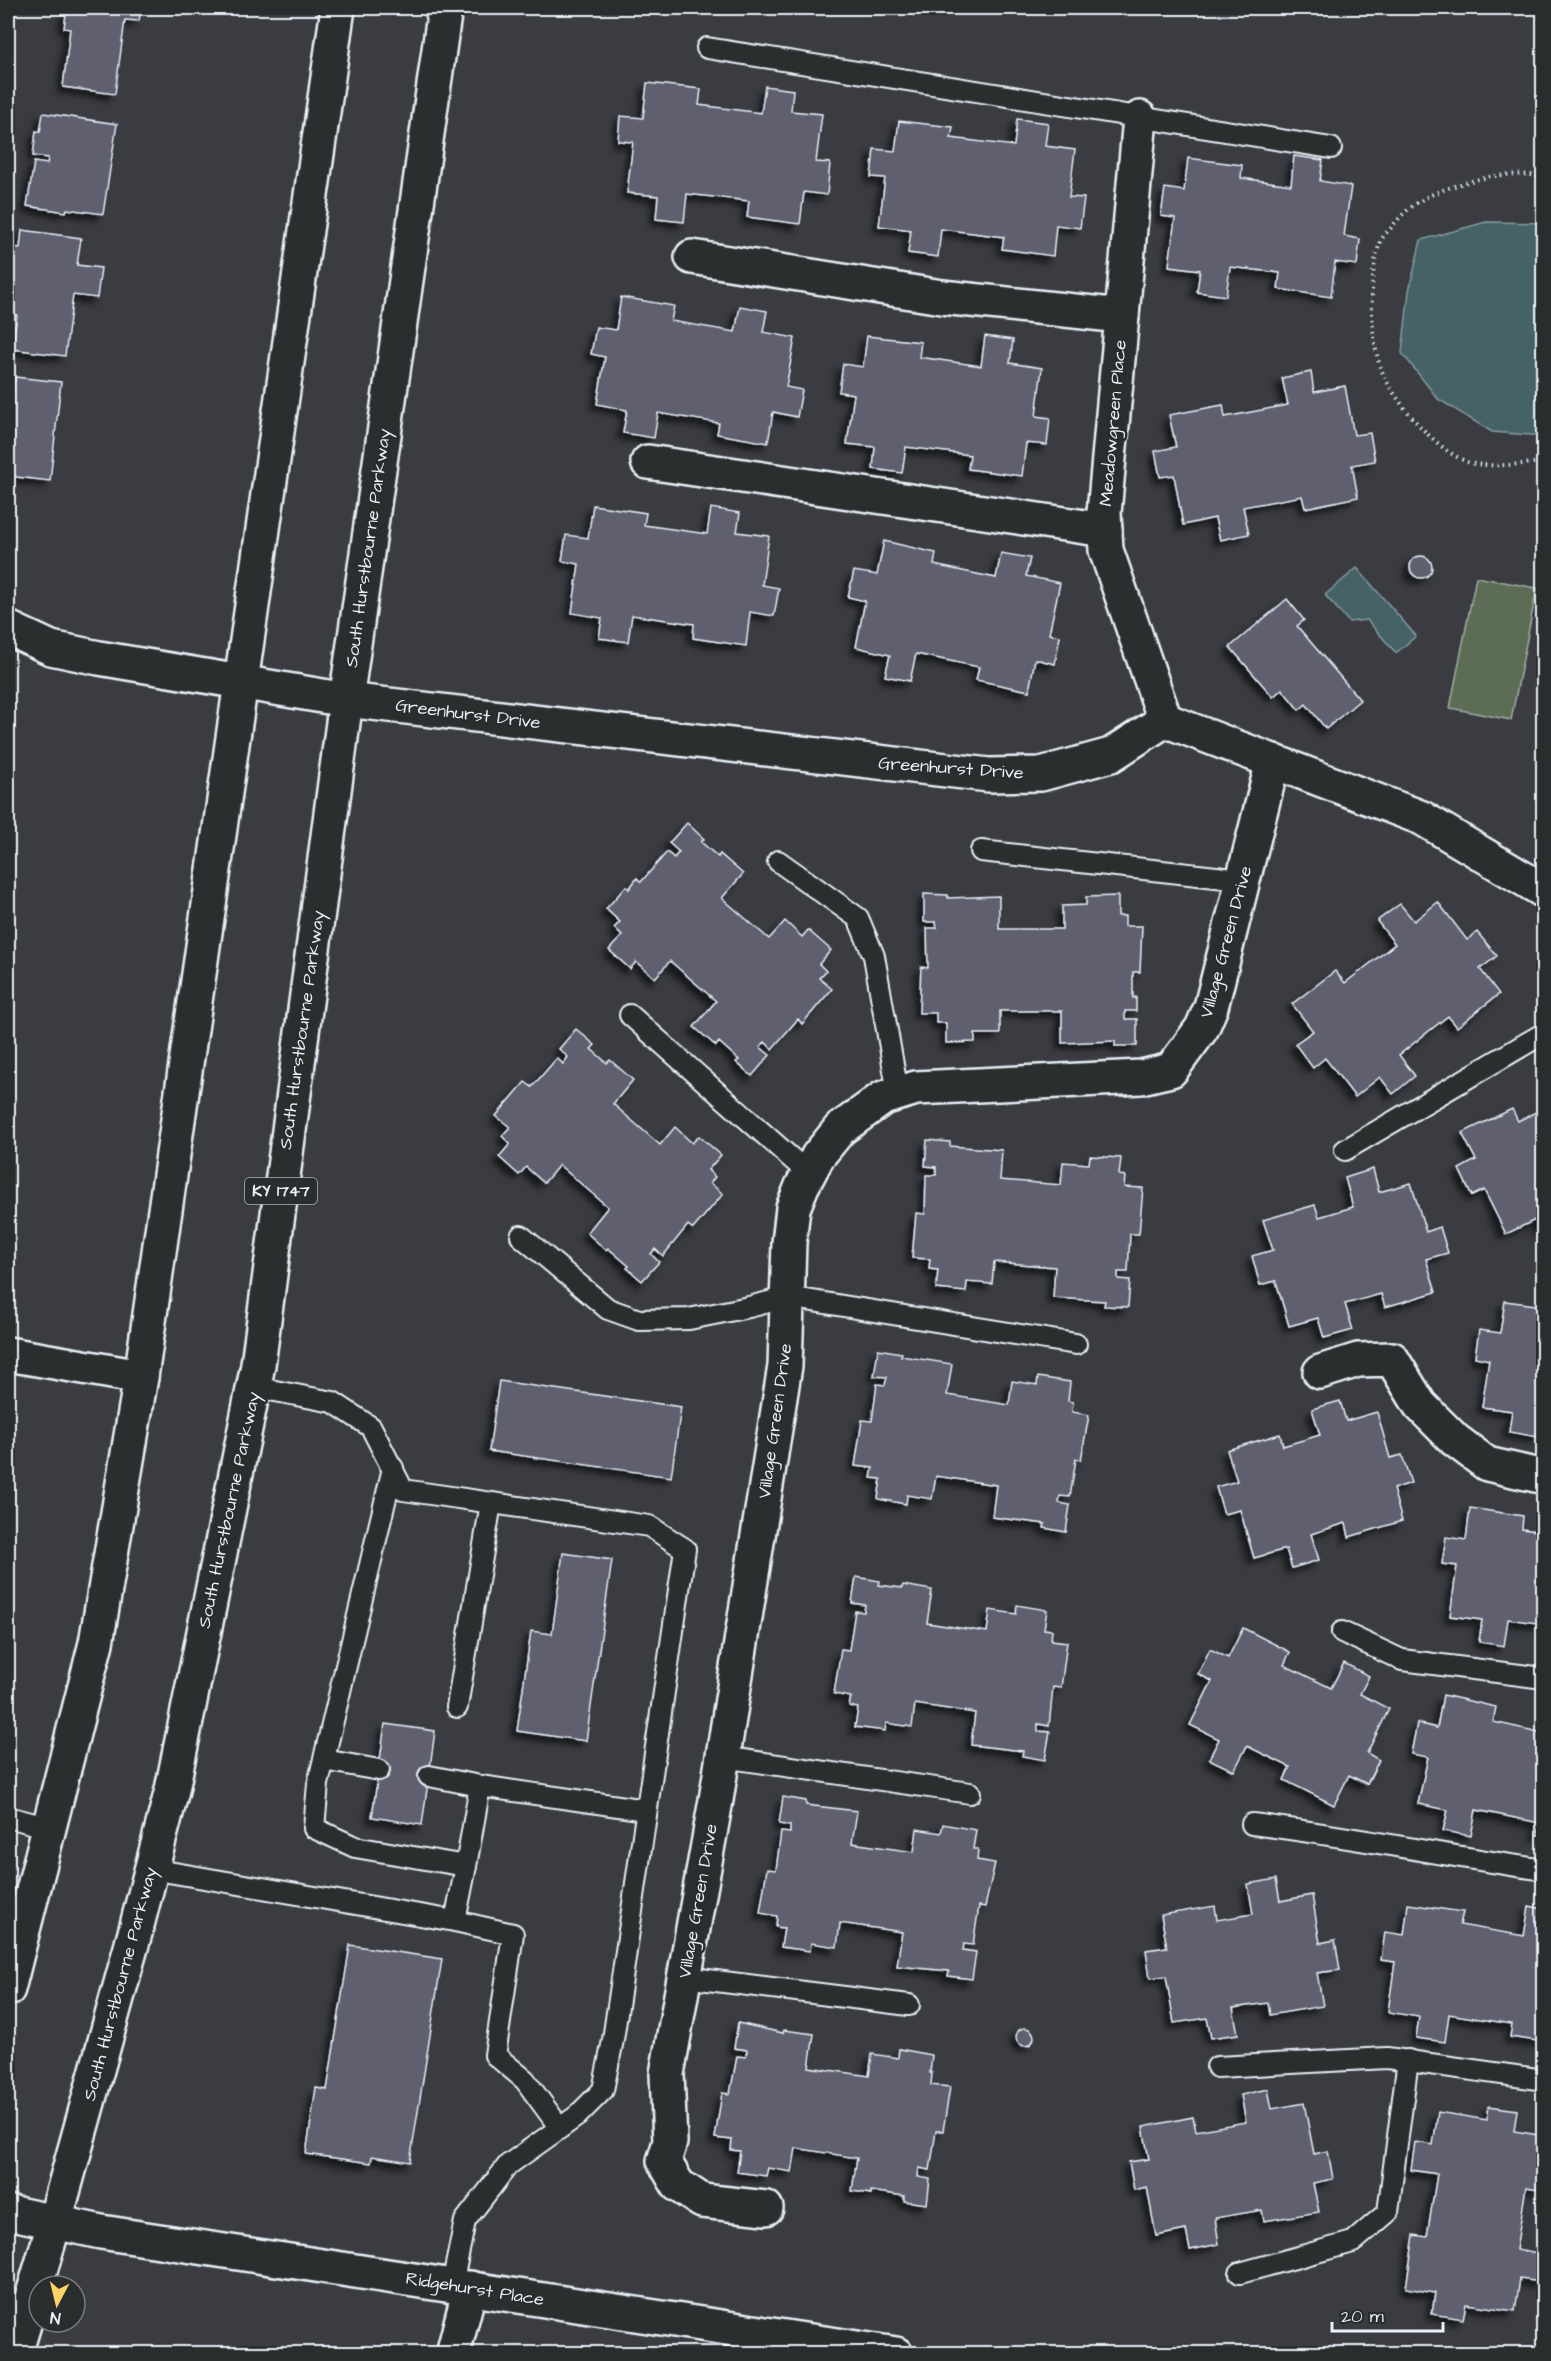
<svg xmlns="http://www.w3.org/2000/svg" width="1551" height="2361" font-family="'Architects Daughter',sans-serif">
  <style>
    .green { fill: #5d6c54; stroke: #a2aea6; stroke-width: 1.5 }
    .water { fill: #456366; stroke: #869ca0; stroke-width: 1.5 }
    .building { fill: #5e5e70; stroke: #e8f1f8; stroke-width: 1.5; filter: url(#shadow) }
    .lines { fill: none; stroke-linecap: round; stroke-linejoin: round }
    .lane-casing { stroke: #e8f1f8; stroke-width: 24 }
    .street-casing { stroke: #e8f1f8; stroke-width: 38 }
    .primary-casing { stroke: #e8f1f8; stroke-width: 38 }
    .path { stroke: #e8f1f8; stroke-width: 4; stroke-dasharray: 1.5 4.5; stroke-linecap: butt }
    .lane { stroke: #2a2d2e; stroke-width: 20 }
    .street { stroke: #2a2d2e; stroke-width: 33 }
    .primary { stroke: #2a2d2e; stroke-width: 33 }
    .labels { text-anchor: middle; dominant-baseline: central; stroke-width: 5; stroke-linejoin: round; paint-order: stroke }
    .shield { fill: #2a2d2e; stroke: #afb6bb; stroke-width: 1.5 }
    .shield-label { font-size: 16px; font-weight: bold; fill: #e8f1f8 }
    .street-label { font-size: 18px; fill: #e8f1f8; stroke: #2a2d2e }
  </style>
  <defs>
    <filter id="shadow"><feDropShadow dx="-5.5" dy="5.5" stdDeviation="3" flood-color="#0009"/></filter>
  </defs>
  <rect width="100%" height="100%" fill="#3a3c42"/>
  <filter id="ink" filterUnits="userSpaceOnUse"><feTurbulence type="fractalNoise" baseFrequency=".0167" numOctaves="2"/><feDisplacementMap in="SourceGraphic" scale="12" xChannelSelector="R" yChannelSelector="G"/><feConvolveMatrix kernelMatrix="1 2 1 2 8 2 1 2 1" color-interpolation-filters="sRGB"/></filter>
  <g filter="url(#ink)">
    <!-- green -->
    <path class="green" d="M1476,577L1537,588L1511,720L1450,708Z"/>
    <!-- water -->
    <g class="water">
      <path d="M1486,222L1543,223V436L1492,432L1438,399L1402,353L1409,291L1421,240Z"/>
      <path d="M1357,568L1416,636L1396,653L1367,620L1349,622L1325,595Z"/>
    </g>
    <!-- building -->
    <g class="building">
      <path d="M67,8H141L139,21L125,20L115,94L63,87L70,29L64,28Z"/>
      <path d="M647,83L701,89L699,105L761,113L765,86L793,90L791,111L822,114L816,162L830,163L827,195L804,192L800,224L747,217L749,201L687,194L684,222L656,219L658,196L627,193L633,142L618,141L620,116L643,118Z"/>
      <path d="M43,113L117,124L103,214L67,209L66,212L27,206L34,162L47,164L48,158L33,156L36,131L40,132Z"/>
      <path d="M1017,119L1048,123L1045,146L1075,150L1069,197L1084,198L1080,228L1056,225L1053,256L1002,249L1004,237L941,229L938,257L908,253L911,230L879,226L885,178L871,177L874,149L895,151L899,121L953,127L951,138L1014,146Z"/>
      <path d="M1294,156L1323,160L1320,181L1351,186L1344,236L1360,239L1357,265L1335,262L1331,297L1278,289L1280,273L1230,267L1226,296L1197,292L1200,270L1169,266L1175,218L1161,216L1165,188L1184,191L1188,158L1242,165L1241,178L1291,185Z"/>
      <path d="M22,230L81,238L77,265L101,268L97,298L73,295L65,356L12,349L17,315L10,314L14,286L8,285L13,247L20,248Z"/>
      <path d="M621,297L674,306L671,321L735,332L740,306L767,311L763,332L795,338L786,387L802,390L797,417L773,412L768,443L717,434L719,423L658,413L654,438L623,433L627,410L597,404L605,357L591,354L596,327L616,330Z"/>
      <path d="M867,336L921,342L919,357L981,366L985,336L1013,340L1010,363L1042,368L1036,416L1050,418L1047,445L1026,443L1022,476L968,469L970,455L906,447L902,473L873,469L875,447L847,444L854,394L839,392L843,364L863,367Z"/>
      <path d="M1311,372L1314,392L1345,386L1354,435L1370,433L1375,461L1352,465L1358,497L1305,508L1302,496L1243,507L1249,534L1220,540L1215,518L1183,525L1174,475L1160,477L1155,451L1176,447L1169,415L1223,405L1225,417L1288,405L1282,378Z"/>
      <path d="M15,377L61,382L50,481L8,476V432Z"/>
      <path d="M593,505L646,513L644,525L707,534L711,508L740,513L737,532L769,536L762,585L779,588L774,616L750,612L746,646L693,638L694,624L632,615L628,642L599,638L602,618L572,613L579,564L562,561L566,535L588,538Z"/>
      <path d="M884,541L936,553L934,565L996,578L1001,553L1030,558L1026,576L1060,583L1049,634L1060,636L1055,664L1035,659L1029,691L976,680L979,667L916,654L910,681L885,676L890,655L856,647L865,601L848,597L854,571L877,575Z"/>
      <circle cx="1421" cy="567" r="11"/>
      <path d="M1287,599L1304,620L1297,626L1360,700L1326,729L1306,704L1299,710L1282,689L1273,697L1230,647Z"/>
      <path d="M687,823L704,839L701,842L718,857L720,854L743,874L722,898L769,939L785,921L802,937L808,930L831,950L819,964L826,971L819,978L832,989L802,1024L798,1019L772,1049L765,1042L760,1047L770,1055L752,1076L736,1062L739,1060L719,1042L716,1046L694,1027L716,1001L670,961L655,978L636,962L630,969L609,950L622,936L614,928L620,922L606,909L626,886L629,889L637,878L641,882L667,852L674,858L679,852L669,843Z"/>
      <path d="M924,894L948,895V898L999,896V929H1062V906L1086,905V897L1118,896V916H1125V926H1142L1140,972H1133V998L1136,997V1011H1125V1019H1137V1046H1115V1041L1062,1043V1011H1000V1034H975V1042L946,1043V1023H936V1013H919L921,967L928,968L927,928H937L936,922H924Z"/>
      <path d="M1438,902L1467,940L1477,932L1497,956L1480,969L1499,994L1457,1027L1448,1016L1399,1055L1415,1076L1393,1094L1380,1077L1355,1097L1325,1058L1313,1068L1295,1044L1313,1031L1292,1004L1335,971L1345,983L1395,944L1377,921L1400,904L1414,921Z"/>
      <path d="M576,1029L595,1045L591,1049L607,1063L610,1060L633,1080L613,1104L660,1145L675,1127L692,1143L699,1136L721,1155L708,1170L715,1177L710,1183L723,1194L693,1229L688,1225L663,1256L655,1249L651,1254L659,1262L642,1281L627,1268L629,1266L608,1248L606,1250L587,1233L608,1207L559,1165L544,1183L526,1167L519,1175L499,1157L510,1144L502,1136L510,1127L496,1116L525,1082L532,1087L557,1058L563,1064L568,1057L559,1049Z"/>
      <path d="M1544,1108V1237L1535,1220L1506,1234L1484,1190L1472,1196L1459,1169L1476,1160L1462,1133L1512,1109L1518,1121Z"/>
      <path d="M927,1140L950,1142V1146L1002,1150L1000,1180L1061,1185L1063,1162L1089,1164L1090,1156L1121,1158L1119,1175L1125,1176L1124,1187L1143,1188L1139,1234H1130L1128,1272H1118V1279L1130,1280L1128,1307L1104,1306L1105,1301L1053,1298L1055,1267L994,1262L992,1284L967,1282L966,1292L936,1289L938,1270L929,1269L930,1259L912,1258L916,1213L925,1214L926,1175H936V1167L925,1166Z"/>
      <path d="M1373,1169L1379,1192L1411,1183L1426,1232L1440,1227L1448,1253L1426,1259L1436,1292L1385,1307L1381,1294L1345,1304L1353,1330L1324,1338L1318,1318L1289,1326L1276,1281L1260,1285L1252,1256L1273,1250L1263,1220L1315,1205L1319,1217L1353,1207L1345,1178Z"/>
      <path d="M1505,1301L1544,1306V1411H1541L1538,1437L1509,1432L1512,1411L1482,1407L1489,1360L1475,1357L1479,1330L1500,1333Z"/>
      <path d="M878,1349L902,1353L901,1356L952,1364L947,1395L1009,1405L1012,1381L1037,1385L1038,1377L1070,1382L1068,1401L1073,1402L1072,1412L1089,1415L1081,1460L1076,1459L1070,1497L1060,1496L1059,1503L1070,1505L1066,1532L1044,1528L1045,1524L992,1517L996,1485L936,1476L932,1499L907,1495L906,1504L878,1499L881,1479L871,1478L873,1468L855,1466L862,1420L872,1421L877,1384L885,1385L887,1377L874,1376Z"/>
      <path d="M499,1381L681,1407L671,1477L489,1451Z"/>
      <path d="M1340,1401L1346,1421L1377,1412L1390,1458L1402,1455L1411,1483L1393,1489L1402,1521L1349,1537L1346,1523L1311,1534L1319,1560L1292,1568L1286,1549L1254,1558L1240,1510L1224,1514L1216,1487L1237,1481L1227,1450L1280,1434L1283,1446L1320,1435L1312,1409Z"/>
      <path d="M1470,1508L1523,1516L1522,1529L1544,1532V1624L1508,1619L1504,1646L1479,1642L1482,1620L1450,1616L1457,1566L1442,1564L1446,1537L1466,1540Z"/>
      <path d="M563,1553L612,1560L586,1741L517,1731L531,1631L552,1634Z"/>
      <path d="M856,1577L880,1581L879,1585L902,1588L903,1585L932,1590L927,1623L987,1632L990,1610L1016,1614L1017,1605L1047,1610L1044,1629L1052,1630L1051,1640L1067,1642L1061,1688L1053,1687L1049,1726L1038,1724V1731L1050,1732L1045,1760L1022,1756L1023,1751L971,1745L975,1713L915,1704L912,1727L886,1723L885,1731L855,1727L858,1708L849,1706L851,1697L834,1694L841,1649L849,1650L855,1611L864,1612L865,1605L852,1603Z"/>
      <path d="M1243,1628L1290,1652L1284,1665L1331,1688L1344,1663L1369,1676L1360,1694L1389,1709L1367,1753L1379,1760L1367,1784L1349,1775L1334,1805L1284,1780L1290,1767L1247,1746L1234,1771L1209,1759L1219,1739L1190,1725L1212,1681L1198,1674L1210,1649L1228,1658Z"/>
      <path d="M1443,1695L1496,1707L1493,1722L1544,1733V1836L1537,1835L1540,1823L1476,1810L1471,1836L1443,1831L1448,1810L1418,1804L1428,1757L1411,1754L1417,1723L1437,1728Z"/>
      <path d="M385,1724L435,1731L422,1825L372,1817Z"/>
      <path d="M783,1797L806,1801V1805L857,1811L852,1843L914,1852L917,1829L941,1833L943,1824L976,1830L973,1849H978L977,1860L995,1863L985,1907L979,1906L973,1945L964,1944L963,1950L976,1952L972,1979L948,1976L949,1971L897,1966L902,1932L840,1923L837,1947L811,1943L810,1951L781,1947L784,1928L776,1927L777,1916L760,1913L767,1869L776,1870L781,1832L790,1833V1826L779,1824Z"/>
      <path d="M1276,1879L1280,1901L1312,1895L1320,1943L1335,1940L1340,1970L1317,1973L1323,2006L1270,2015L1268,2003L1233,2008L1238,2034L1211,2038L1207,2018L1174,2023L1166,1976L1150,1978L1146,1950L1167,1947L1161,1915L1215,1906L1217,1920L1253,1914L1248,1884Z"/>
      <path d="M1408,1904L1463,1912L1460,1925L1524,1936L1529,1906L1544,1909V2042L1510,2037L1512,2024L1449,2014L1445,2042L1416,2038L1419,2017L1388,2012L1395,1962L1381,1960L1385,1932L1404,1935Z"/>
      <path d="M350,1945L442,1959L410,2162L372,2156L371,2163L306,2154L316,2088L327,2090Z"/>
      <path d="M738,2023L783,2033L784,2030L814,2034L809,2067L869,2076L872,2054L898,2058L899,2049L932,2055L930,2073H932L931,2085L950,2087L943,2131H936L930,2170L919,2168L918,2177L930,2179L927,2204L904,2201V2196L871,2191V2194L852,2191L857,2158L796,2148L792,2172L768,2168L766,2176L737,2172L740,2151L731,2150L732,2140L715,2138L722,2093L730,2094L737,2056L746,2057L747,2050L734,2048Z"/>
      <circle cx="1025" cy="2037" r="9"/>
      <path d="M1268,2089L1272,2109L1304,2103L1314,2154L1328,2151L1333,2179L1313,2183L1319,2212L1264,2221L1262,2210L1215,2218L1219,2244L1190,2250L1186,2230L1156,2236L1147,2187L1134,2190L1129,2162L1149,2159L1143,2127L1193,2117L1196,2131L1246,2122L1241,2095Z"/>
      <path d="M1489,2106L1517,2110L1514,2131L1544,2136V2160L1539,2189L1526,2187L1516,2250L1544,2255L1541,2282L1520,2279L1515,2311L1466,2304L1463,2319L1432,2314L1435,2293L1406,2288L1414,2235L1427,2237L1437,2174L1411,2170L1415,2142L1433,2145L1438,2112L1487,2120Z"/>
    </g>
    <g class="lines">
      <defs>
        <g id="lane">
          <path d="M707,48L1331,148"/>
          <path d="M981,851L1243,880"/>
          <path d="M778,861L858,918L874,956L898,1093"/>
          <path d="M630,1015L809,1174"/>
          <path d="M1345,1150L1544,1033"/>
          <path d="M521,1236L608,1309L639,1320L689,1319L749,1307L788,1297L1076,1344"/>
          <path d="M254,1387L333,1402L371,1427L403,1490L649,1526L685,1549L613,2040L603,2090L577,2116L508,2165L465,2221L452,2285"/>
          <path d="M1342,1632L1402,1660L1544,1678"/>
          <path d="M457,1707L491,1503"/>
          <path d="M723,1757L970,1793"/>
          <path d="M324,1760L379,1770"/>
          <path d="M429,1776L480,1786"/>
          <path d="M8,1817L50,1828"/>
          <path d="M1252,1824C1350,1836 1446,1856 1544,1870"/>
          <path d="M466,1866L480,1786L646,1810"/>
          <path d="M151,1869L455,1921L466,1866L355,1847L314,1828L318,1784L393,1468"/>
          <path d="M455,1921L513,1934L495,2055L525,2080L560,2128"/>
          <path d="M684,1977L909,2005"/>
          <path d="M1217,2067L1387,2058L1544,2080"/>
          <path d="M1240,2273L1353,2242L1388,2212L1408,2060"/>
        </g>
        <g id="street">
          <path d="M1140,118L1104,513L1106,550L1165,720"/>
          <path d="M692,257L942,297L1122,316"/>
          <path d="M648,462L1105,530"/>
          <path d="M8,628L51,648L99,658L346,700L989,775L1041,774L1111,755L1165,720L1422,818L1544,891"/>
          <path d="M8,1354L141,1377"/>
          <path d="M1320,1372L1358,1360L1392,1359L1420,1405L1455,1440L1487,1464L1544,1477"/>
          <path d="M766,2208L702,2201L678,2185L664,2161L670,2142L667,2074L716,1800L785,1366L789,1243L793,1208L802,1186L818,1156L840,1129L883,1098L916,1088L1141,1077L1171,1070L1202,1028L1211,1007L1273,761"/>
          <path d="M8,2212L101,2232L896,2354"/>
          <path d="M453,2354L470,2288"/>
        </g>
        <g id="primary">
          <path d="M8,1989L96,1643L141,1377L338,8"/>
          <path d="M15,2354L55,2221L135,1933L172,1790L258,1365L346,700L445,8"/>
        </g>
      </defs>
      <!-- lane casing -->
      <use href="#lane" class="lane-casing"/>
      <!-- street casing -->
      <use href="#street" class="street-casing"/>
      <!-- primary casing -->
      <use href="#primary" class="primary-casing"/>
      <!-- path -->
      <path class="path" d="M1544,177C1516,171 1485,176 1458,185C1429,194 1410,203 1391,228C1387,232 1382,237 1380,243C1368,273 1370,338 1381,369C1393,400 1441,458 1475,464C1497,467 1521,464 1544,462"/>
      <!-- lane -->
      <use href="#lane" class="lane"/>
      <!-- street -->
      <use href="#street" class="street"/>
      <!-- primary -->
      <use href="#primary" class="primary"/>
    </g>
  </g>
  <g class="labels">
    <!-- shield labels -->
    <rect class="shield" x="245" y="1178" width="72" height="26" rx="4.5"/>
    <g class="shield-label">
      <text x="281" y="1191">KY 1747</text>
    </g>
    <!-- street labels -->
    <g class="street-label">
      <text transform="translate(1113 423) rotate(-85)">Meadowgreen Place</text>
      <text transform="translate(368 548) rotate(-82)">South Hurstbourne Parkway</text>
      <text transform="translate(468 714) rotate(7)">Greenhurst Drive</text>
      <text transform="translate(951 768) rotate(4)">Greenhurst Drive</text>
      <text transform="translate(1226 942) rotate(-75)">Village Green Drive</text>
      <text transform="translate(302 1030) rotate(-82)">South Hurstbourne Parkway</text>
      <text transform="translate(775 1421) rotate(-82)">Village Green Drive</text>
      <text transform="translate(229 1510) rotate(-78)">South Hurstbourne Parkway</text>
      <text transform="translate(698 1901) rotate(-80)">Village Green Drive</text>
      <text transform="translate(120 1984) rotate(-75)">South Hurstbourne Parkway</text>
      <text transform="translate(475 2289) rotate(9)">Ridgehurst Place</text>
    </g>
  </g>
  <!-- margin -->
  <rect width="1551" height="2361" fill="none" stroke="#2a2d2e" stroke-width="30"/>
  <rect x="15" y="15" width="1521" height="2331" fill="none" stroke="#e8f1f8" stroke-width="2" filter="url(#ink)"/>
  <!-- north arrow -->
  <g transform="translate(57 2304) rotate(187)"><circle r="28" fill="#2a2d2e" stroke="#767b7f" stroke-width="1.5"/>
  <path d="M0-4.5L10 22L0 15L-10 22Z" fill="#ffd166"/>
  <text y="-9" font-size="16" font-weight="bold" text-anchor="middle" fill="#e8f1f8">N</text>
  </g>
  <!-- scale -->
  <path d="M1332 2322v9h111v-9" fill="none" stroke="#e8f1f8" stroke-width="3"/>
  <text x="1341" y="2322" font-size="18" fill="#e8f1f8" stroke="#2a2d2e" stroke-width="4.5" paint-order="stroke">20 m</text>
</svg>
